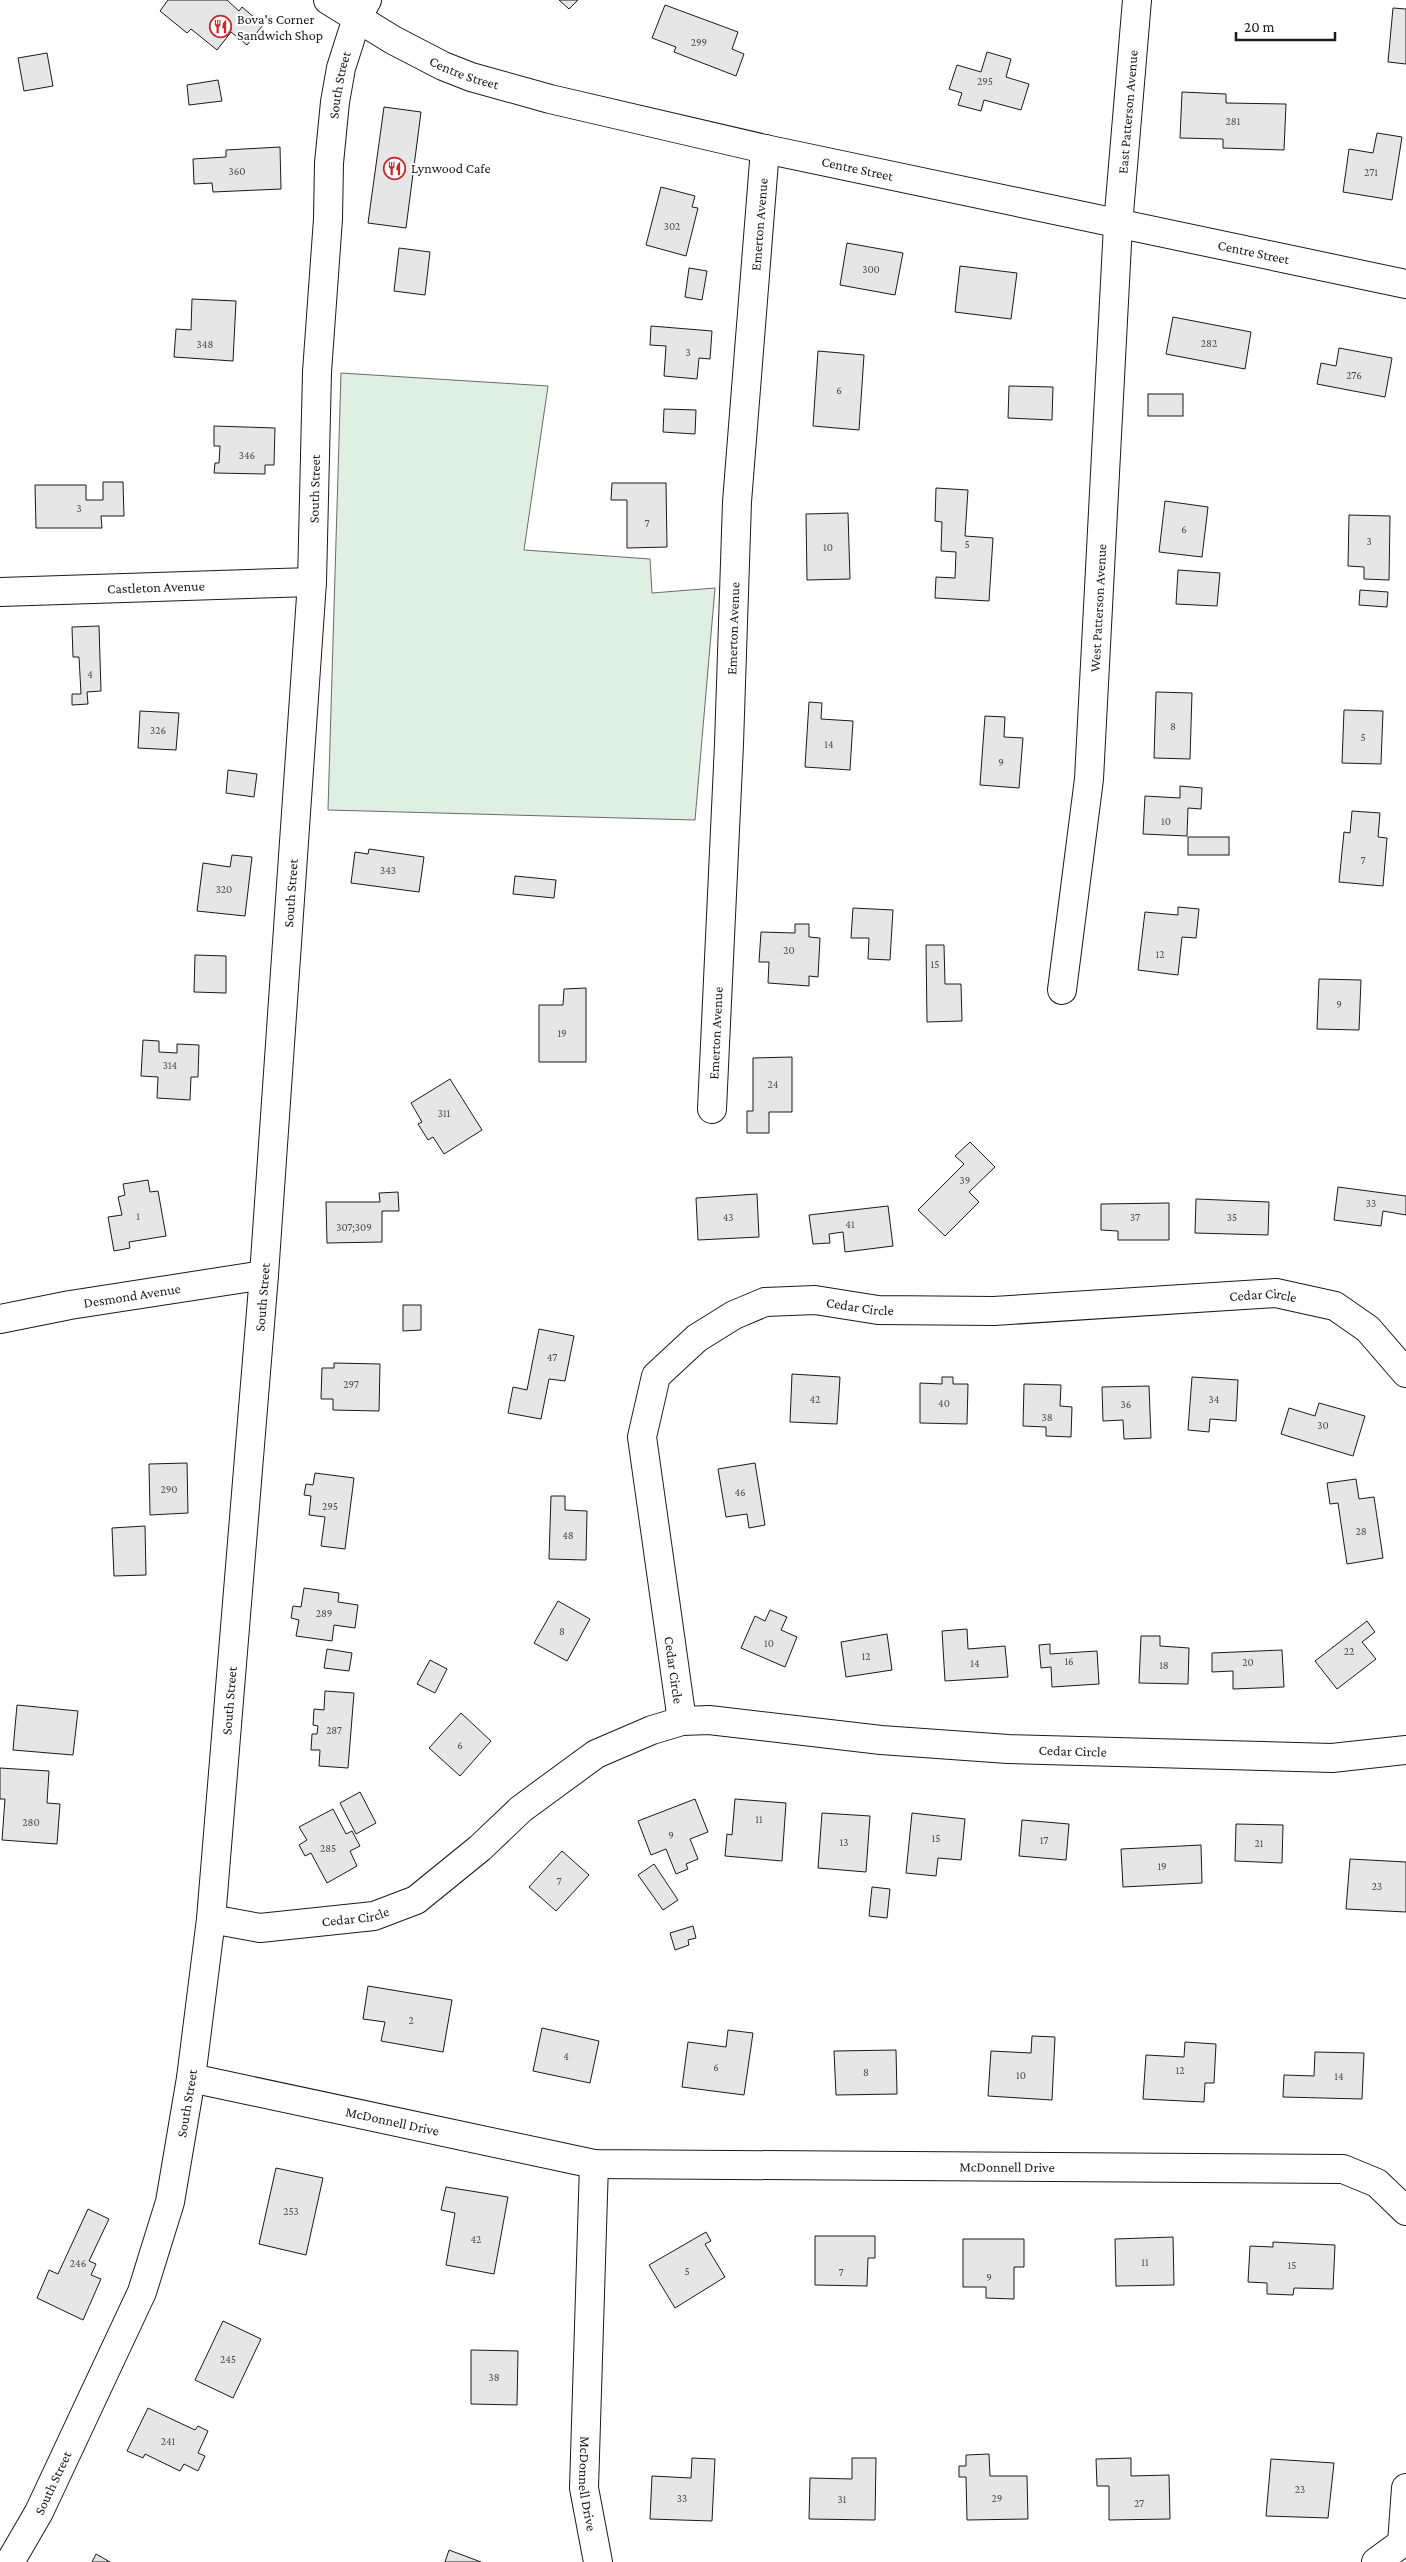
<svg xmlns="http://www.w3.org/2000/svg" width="1406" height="2562" font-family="'Crimson Pro',serif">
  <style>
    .green { fill: #e0efe3; stroke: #6a6a6a }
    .building { fill: #e6e6e6; stroke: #1a1a1a }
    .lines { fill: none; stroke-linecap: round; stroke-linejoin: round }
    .minor-casing { stroke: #1a1a1a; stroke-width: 30 }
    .major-casing { stroke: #1a1a1a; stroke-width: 30 }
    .minor { stroke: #fff; stroke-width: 28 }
    .major { stroke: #fff; stroke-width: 28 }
    .labels { text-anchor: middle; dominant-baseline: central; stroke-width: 4; stroke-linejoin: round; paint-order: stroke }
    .number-label { font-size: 11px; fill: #4d4d4d }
    .poi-label { font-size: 14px; fill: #1a1a1a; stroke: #fff; text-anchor: start }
    .street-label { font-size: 14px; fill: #1a1a1a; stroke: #fff }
  </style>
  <rect width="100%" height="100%" fill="#fff"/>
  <!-- green -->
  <path class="green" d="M341,373L548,386L524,550L650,559L652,593L715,588L695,820L328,810Z"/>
  <!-- building -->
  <g class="building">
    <path d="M168,0H227L239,11L242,7L263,25L247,45L231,32L217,50L191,29L187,33L160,11Z"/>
    <path d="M559,0H578L569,9Z"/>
    <path d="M665,5L738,32L732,49L744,54L736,76L674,52L676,47L652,38Z"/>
    <path d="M1393,8L1406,9V64L1388,62Z"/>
    <path d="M987,52L1011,59L1006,77L1029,84L1021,110L984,100L981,111L958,105L962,93L949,89L957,65L981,72Z"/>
    <path d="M47,53L53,86L24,91L18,58Z"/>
    <path d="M218,80L222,101L189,105L187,85Z"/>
    <path d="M1182,92L1226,94V103L1286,104L1284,150L1223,148V139L1180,138Z"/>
    <path d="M384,107L421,112L406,228L368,223Z"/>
    <path d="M1377,133L1402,137L1392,200L1343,192L1349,149L1373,153Z"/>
    <path d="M280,147L281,189L213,192L212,183L194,184L193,159L226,157V150Z"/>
    <path d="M661,187L695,196L692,207L698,208L686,256L646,245Z"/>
    <path d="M847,243L903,253L895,295L840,285Z"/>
    <path d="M399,248L430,252L425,295L394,291Z"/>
    <path d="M960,266L1017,273L1011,319L955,312Z"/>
    <path d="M689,268L707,271L702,300L685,297Z"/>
    <path d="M192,299L236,301L233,361L174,357L176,329L191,330Z"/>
    <path d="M1173,317L1251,332L1245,369L1166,354Z"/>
    <path d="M651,326L712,331L710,359L699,358L697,379L664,376L666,346L650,345Z"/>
    <path d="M1339,348L1392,358L1385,397L1317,384L1321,363L1336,366Z"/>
    <path d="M818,351L864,355L859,430L813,426Z"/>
    <path d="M1009,386L1053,387L1052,420L1008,418Z"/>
    <rect x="1148" y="394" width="35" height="22"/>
    <path d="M664,409L696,410L695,434L663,432Z"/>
    <path d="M214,426L275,428L274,465H265V474L214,473L215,463H219L220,446H214Z"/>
    <path d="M103,482H123L124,516H101L102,528H36L35,485H86V500H103Z"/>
    <path d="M612,483H666L667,547L627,548V500H611Z"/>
    <path d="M936,488L968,490L965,536L993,538L989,601L935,598L936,577L955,578L956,552L941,551L942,522L935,521Z"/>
    <path d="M1165,501L1208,507L1202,557L1159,552Z"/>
    <path d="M848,513L850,579L807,580L806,514Z"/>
    <path d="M1349,515L1390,516L1389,580L1364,579V567L1348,566Z"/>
    <path d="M1178,570L1220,573L1217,606L1176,604Z"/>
    <path d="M1360,590L1388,592L1387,607L1359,605Z"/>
    <path d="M99,626L101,691L87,692L88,704L72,705V694H81L79,657H73L72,627Z"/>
    <path d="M1156,692L1192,693L1190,759L1154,758Z"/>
    <path d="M809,702L822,703L821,719L853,721L850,770L805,767Z"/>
    <path d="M1344,710L1383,711L1381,764L1342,763Z"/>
    <path d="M140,711L179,713L176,750L138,748Z"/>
    <path d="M985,716L1005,717L1004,737L1023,738L1019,788L980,785Z"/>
    <path d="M228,770L257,774L254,797L226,793Z"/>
    <path d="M1180,786L1202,788L1201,809L1188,808L1187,836L1143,834L1145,796L1180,798Z"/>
    <path d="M1352,811L1380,813L1378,837L1387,838L1383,886L1339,882L1344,832L1350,833Z"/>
    <rect x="1188" y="837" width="41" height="18"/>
    <path d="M369,849L424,857L419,892L351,883L355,852L368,854Z"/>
    <path d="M232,855L252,857L245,916L197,911L203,863L230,867Z"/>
    <path d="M515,876L556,880L554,898L513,894Z"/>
    <path d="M1178,907L1199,909L1196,938L1182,937L1178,975L1138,970L1145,912L1178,915Z"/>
    <path d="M853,908L893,910L890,960L868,959L869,938H851Z"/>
    <path d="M795,924H809V937L820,938L818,977L809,976V986L768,983L769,962H759L761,932L795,933Z"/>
    <path d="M926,945H944L945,984H961L962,1021L927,1022Z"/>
    <path d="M195,955L226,956V993L194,992Z"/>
    <path d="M1319,979L1361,980L1359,1030L1317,1029Z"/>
    <path d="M586,988V1062H539V1005H563L564,989Z"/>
    <path d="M143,1040L159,1041V1052L177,1053V1044L199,1045L198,1077H191L190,1100L157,1098L158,1077L141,1076Z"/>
    <path d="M792,1057V1112H769V1133H747V1111H753V1058Z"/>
    <path d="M450,1079L482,1130L444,1154L433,1137L428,1140L418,1124L422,1122L411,1103Z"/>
    <path d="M970,1142L995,1167L969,1192L979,1202L945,1236L918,1210L964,1164L955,1156Z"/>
    <path d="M148,1180L150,1192L158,1191L166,1236L129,1242L130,1248L114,1251L108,1217L122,1215L118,1197L125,1195L123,1184Z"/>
    <path d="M1338,1187L1406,1196V1215L1383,1211L1381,1226L1334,1220Z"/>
    <path d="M398,1192L399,1211H382V1242L327,1243L326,1202H380L379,1193Z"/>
    <path d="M757,1194L759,1237L698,1240L696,1198Z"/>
    <path d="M1196,1199L1269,1202L1268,1235L1195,1233Z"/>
    <path d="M1169,1203V1240H1118V1231L1101,1230V1204Z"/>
    <path d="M888,1206L893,1246L845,1252L843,1232L829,1234L830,1243L813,1244L809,1215Z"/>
    <path d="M403,1305H421V1330L403,1331Z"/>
    <path d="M539,1329L574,1336L565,1381L549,1379L541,1419L508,1413L513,1387L527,1390Z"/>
    <path d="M334,1363L380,1364L379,1411L333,1410V1399H321L322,1368H334Z"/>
    <path d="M792,1374L840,1377L837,1424L790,1422Z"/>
    <path d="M942,1377H953V1384H968L967,1424L920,1423V1383L942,1384Z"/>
    <path d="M1192,1377L1238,1380L1236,1421L1210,1419L1209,1432L1188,1430Z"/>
    <path d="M1024,1384L1061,1385L1060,1406L1072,1407L1071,1437L1046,1436V1427L1023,1426Z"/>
    <path d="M1149,1386L1151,1438L1124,1439L1123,1420L1103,1421L1102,1387Z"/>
    <path d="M1319,1403L1365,1416L1353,1456L1281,1434L1289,1408L1315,1416Z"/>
    <path d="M187,1463L188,1513L150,1515L149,1464Z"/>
    <path d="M755,1463L765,1525L749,1528L747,1514L726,1517L718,1469Z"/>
    <path d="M315,1473L354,1478L345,1549L321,1546L325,1517L309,1515L311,1496L304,1495L306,1484L313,1485Z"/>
    <path d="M1356,1479L1359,1499L1374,1497L1383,1558L1347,1564L1338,1503L1330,1504L1327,1483Z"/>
    <path d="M551,1496H565V1510L587,1511L586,1560L549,1559Z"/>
    <path d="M145,1526L146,1575L114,1576L112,1528Z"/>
    <path d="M304,1588L339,1593L338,1602L358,1605L355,1628L334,1625L332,1641L296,1636L299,1620L291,1618L293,1606L301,1607Z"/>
    <path d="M558,1601L590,1619L567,1661L534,1643Z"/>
    <path d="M770,1610L787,1617L781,1630L797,1637L785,1667L741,1648L755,1616L765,1621Z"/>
    <path d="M1367,1621L1375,1632L1362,1642L1376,1659L1337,1689L1315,1661Z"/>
    <path d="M967,1629L968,1649L1005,1646L1008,1677L945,1681L942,1631Z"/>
    <path d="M887,1634L892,1670L846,1677L841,1642Z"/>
    <path d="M1141,1636H1160V1646L1189,1648L1188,1684L1139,1683Z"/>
    <path d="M1050,1644V1654L1097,1651L1099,1684L1052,1687L1051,1667L1041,1668L1039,1645Z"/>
    <path d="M327,1649L352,1653L349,1671L324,1668Z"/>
    <path d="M1282,1650L1284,1687L1233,1689V1671L1212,1672V1653Z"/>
    <path d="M430,1660L447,1669L435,1693L417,1684Z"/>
    <path d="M325,1691L354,1693L348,1768L319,1766L320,1750H311L312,1734H317L318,1726L313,1725L314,1709L324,1710Z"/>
    <path d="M17,1705L78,1711L73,1755L13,1750Z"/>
    <path d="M461,1713L491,1741L460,1776L429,1748Z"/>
    <path d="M0,1768L49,1771L47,1803L60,1804L57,1844L2,1840L5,1799H0Z"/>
    <path d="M360,1792L376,1823L356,1834L340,1803Z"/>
    <path d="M695,1799L708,1832L690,1839L698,1859L686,1864L688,1869L676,1874L666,1849L651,1855L638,1821Z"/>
    <path d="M735,1799L786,1803L782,1861L725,1856L727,1834L732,1835Z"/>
    <path d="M333,1809L346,1834L352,1831L360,1846L350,1851L357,1866L327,1883L311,1853L305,1856L299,1845L307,1840L299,1827Z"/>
    <path d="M822,1813L870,1816L866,1872L818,1868Z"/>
    <path d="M912,1813L965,1819L961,1860L938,1858L936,1876L906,1873Z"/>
    <path d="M1022,1820L1069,1824L1066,1860L1019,1856Z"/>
    <path d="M1236,1824L1283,1825L1282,1863L1235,1861Z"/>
    <path d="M1201,1845L1202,1883L1123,1887L1121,1849Z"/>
    <path d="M562,1851L589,1875L556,1911L529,1887Z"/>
    <path d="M1350,1859L1406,1862V1912L1346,1909Z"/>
    <path d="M654,1864L678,1900L663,1910L638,1875Z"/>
    <path d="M872,1887L890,1889L887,1918L869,1916Z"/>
    <path d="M693,1926L696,1938L688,1940L689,1945L675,1950L670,1933Z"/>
    <path d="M368,1986L452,2000L443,2052L381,2041L385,2022L363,2019Z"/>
    <path d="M542,2028L599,2041L590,2083L533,2071Z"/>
    <path d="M728,2030L753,2033L744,2095L682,2087L688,2042L726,2047Z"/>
    <path d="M1032,2036L1055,2037L1052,2100L988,2096L991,2051L1031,2053Z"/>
    <path d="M1185,2042L1216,2044L1214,2083H1205L1204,2102L1143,2099L1146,2055L1184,2057Z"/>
    <path d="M896,2050L897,2094L836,2095L834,2051Z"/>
    <path d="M1315,2052L1364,2053L1362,2099L1283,2097L1284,2075L1314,2076Z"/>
    <path d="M276,2168L323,2178L306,2255L259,2244Z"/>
    <path d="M446,2187L508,2197L494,2274L446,2265L455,2213L441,2210Z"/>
    <path d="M88,2209L109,2219L89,2261L96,2264L91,2275L101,2279L83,2320L37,2298L49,2270L58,2274Z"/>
    <path d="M706,2232L711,2241L705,2244L725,2277L675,2308L649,2265Z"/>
    <path d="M815,2236H875V2258H868L867,2286L815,2285Z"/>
    <path d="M1173,2237L1174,2285L1116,2286L1115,2239Z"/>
    <path d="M963,2239H1024V2267H1014V2299L986,2298V2287H963Z"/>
    <path d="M1273,2242L1335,2245L1333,2289L1294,2288L1293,2295L1267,2294V2283L1248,2282L1250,2246L1273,2247Z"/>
    <path d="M223,2321L261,2339L233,2398L195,2380Z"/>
    <path d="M471,2350L518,2351L517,2405L471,2404Z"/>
    <path d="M148,2408L195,2430L198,2426L208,2431L198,2453L205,2456L198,2471L184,2464L180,2471L145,2454L143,2458L127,2451Z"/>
    <path d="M989,2454L990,2476H1027L1028,2519L967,2520L966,2477H959V2466H966V2455Z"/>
    <path d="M692,2458L715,2459L712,2521L650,2519L652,2476L691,2478Z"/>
    <path d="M852,2458H876L875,2520L809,2519L810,2478L852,2479Z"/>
    <path d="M1131,2458V2476L1169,2475L1170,2519L1109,2520V2486H1097L1096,2459Z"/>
    <path d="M1271,2459L1334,2463L1328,2518L1266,2516Z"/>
    <path d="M449,2550L481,2562H445Z"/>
    <path d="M96,2554L110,2562H92Z"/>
  </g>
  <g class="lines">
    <defs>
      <g id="minor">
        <path id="s1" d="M0,592L312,582"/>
        <path id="s2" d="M1062,990L1089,779L1118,225L1137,0"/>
        <path id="s3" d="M712,1109L729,744L737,502L765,149"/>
        <path id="s4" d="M0,1319L70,1305L264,1275"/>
        <path id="s5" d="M682,1721L642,1437L656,1376L697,1338L734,1315L765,1302L815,1300L878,1310L994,1311L1276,1293L1335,1306L1368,1329L1406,1373"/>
        <path id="s6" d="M211,1919L260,1928L374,1916L416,1900L480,1848L521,1809L596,1754L652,1730L682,1721L709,1720L881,1740L1008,1749L1332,1758L1406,1750"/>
        <path id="s7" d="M191,2078L594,2164L1343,2169L1377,2183L1406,2211"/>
        <path id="s8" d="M594,2164L584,2488L598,2562"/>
        <path d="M1376,2562L1402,2543L1406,2488"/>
      </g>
      <g id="major">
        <path id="s9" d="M328,0L393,40L443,66L471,77L550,99L765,149L1406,284"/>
        <path id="s10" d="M10,2562L39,2512L142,2292L170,2202L191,2078L211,1919L264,1275L312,582L317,372L328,219L329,163L335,102L341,68L357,18L367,0"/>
      </g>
    </defs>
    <!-- minor casing -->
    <use href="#minor" class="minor-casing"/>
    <!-- major casing -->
    <use href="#major" class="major-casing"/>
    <!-- minor -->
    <use href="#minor" class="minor"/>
    <!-- major -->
    <use href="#major" class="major"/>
  </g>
  <!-- icons -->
  <defs>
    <symbol id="restaurant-ring" viewBox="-11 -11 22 22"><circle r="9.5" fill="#fff" stroke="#c62828" stroke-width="1.5"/><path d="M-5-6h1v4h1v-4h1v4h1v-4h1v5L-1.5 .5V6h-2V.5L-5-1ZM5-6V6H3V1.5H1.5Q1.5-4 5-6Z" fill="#c62828"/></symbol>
  </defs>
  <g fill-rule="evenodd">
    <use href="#restaurant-ring" x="208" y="14" width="25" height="25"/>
    <use href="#restaurant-ring" x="382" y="156" width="25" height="25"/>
  </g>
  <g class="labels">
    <!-- number labels -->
    <g class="number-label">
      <text x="699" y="42">299</text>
      <text x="985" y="81">295</text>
      <text x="1233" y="121">281</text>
      <text x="237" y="171">360</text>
      <text x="1371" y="172">271</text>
      <text x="672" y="226">302</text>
      <text x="871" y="269">300</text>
      <text x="1209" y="343">282</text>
      <text x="205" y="344">348</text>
      <text x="688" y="352">3</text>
      <text x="1354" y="375">276</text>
      <text x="839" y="390">6</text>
      <text x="247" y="455">346</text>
      <text x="79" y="508">3</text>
      <text x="647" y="523">7</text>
      <text x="1184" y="529">6</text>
      <text x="1369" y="541">3</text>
      <text x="967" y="544">5</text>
      <text x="828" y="547">10</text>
      <text x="90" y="674">4</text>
      <text x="1173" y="726">8</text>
      <text x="158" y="730">326</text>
      <text x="1363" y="737">5</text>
      <text x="829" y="744">14</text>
      <text x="1001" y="762">9</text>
      <text x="1166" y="821">10</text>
      <text x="1363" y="860">7</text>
      <text x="388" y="870">343</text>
      <text x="224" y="889">320</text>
      <text x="789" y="950">20</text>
      <text x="1160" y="954">12</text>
      <text x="935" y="964">15</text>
      <text x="1339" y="1004">9</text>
      <text x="562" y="1033">19</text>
      <text x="170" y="1065">314</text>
      <text x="773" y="1084">24</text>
      <text x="444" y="1113">311</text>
      <text x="965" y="1180">39</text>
      <text x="1371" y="1203">33</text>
      <text x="138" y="1216">1</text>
      <text x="728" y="1217">43</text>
      <text x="1135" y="1217">37</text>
      <text x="1232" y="1217">35</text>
      <text x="850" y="1224">41</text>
      <text x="354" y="1227">307;309</text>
      <text x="552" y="1357">47</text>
      <text x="351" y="1384">297</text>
      <text x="815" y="1399">42</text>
      <text x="1214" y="1399">34</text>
      <text x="944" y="1403">40</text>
      <text x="1126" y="1404">36</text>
      <text x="1047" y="1417">38</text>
      <text x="1323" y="1425">30</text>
      <text x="169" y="1489">290</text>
      <text x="740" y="1492">46</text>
      <text x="330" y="1506">295</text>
      <text x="1361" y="1531">28</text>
      <text x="568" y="1535">48</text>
      <text x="324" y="1613">289</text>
      <text x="562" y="1631">8</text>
      <text x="769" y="1643">10</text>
      <text x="1349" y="1651">22</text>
      <text x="866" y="1656">12</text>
      <text x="1069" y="1661">16</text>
      <text x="1248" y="1662">20</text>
      <text x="975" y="1663">14</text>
      <text x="1164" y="1665">18</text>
      <text x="334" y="1730">287</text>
      <text x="460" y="1745">6</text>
      <text x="759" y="1819">11</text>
      <text x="31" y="1822">280</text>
      <text x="671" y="1835">9</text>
      <text x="936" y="1838">15</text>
      <text x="1044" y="1840">17</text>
      <text x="844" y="1842">13</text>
      <text x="1259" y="1843">21</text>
      <text x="328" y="1848">285</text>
      <text x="1162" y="1866">19</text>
      <text x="559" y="1881">7</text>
      <text x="1377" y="1886">23</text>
      <text x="411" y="2020">2</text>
      <text x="566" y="2056">4</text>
      <text x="716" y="2067">6</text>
      <text x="1180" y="2070">12</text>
      <text x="866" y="2072">8</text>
      <text x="1021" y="2075">10</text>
      <text x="1339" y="2076">14</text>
      <text x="291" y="2211">253</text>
      <text x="476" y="2239">42</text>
      <text x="1145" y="2262">11</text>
      <text x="78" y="2263">246</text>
      <text x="1292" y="2265">15</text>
      <text x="687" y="2271">5</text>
      <text x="841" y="2272">7</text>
      <text x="989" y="2277">9</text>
      <text x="228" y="2359">245</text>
      <text x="494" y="2377">38</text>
      <text x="168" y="2441">241</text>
      <text x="1300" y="2489">23</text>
      <text x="682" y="2498">33</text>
      <text x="997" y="2498">29</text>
      <text x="842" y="2499">31</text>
      <text x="1139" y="2503">27</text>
    </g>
    <!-- poi labels -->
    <g class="poi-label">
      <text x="237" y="19">Bova's Corner<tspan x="237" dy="16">Sandwich Shop</tspan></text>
      <text x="411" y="168">Lynwood Cafe</text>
    </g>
    <!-- street labels -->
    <g class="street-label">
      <text stroke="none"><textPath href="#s9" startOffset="155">Centre Street</textPath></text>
      <text stroke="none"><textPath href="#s10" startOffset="2520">South Street</textPath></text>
      <text stroke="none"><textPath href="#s2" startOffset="881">East Patterson Avenue</textPath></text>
      <text stroke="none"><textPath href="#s9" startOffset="560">Centre Street</textPath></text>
      <text stroke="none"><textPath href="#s3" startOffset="886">Emerton Avenue</textPath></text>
      <text stroke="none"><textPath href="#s9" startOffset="965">Centre Street</textPath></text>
      <text stroke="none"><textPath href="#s10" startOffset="2115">South Street</textPath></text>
      <text stroke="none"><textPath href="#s1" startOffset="156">Castleton Avenue</textPath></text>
      <text stroke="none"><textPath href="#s2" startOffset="384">West Patterson Avenue</textPath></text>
      <text stroke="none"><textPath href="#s3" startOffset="481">Emerton Avenue</textPath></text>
      <text stroke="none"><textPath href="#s10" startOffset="1710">South Street</textPath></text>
      <text stroke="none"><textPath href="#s3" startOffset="76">Emerton Avenue</textPath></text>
      <text stroke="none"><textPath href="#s4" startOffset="134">Desmond Avenue</textPath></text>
      <text stroke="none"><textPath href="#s10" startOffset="1305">South Street</textPath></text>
      <text stroke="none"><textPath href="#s5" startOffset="982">Cedar Circle</textPath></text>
      <text stroke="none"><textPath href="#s5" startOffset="578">Cedar Circle</textPath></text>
      <text transform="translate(674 1670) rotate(82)">Cedar Circle</text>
      <text stroke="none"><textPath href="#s10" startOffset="900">South Street</textPath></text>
      <text stroke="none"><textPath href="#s6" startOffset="926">Cedar Circle</textPath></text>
      <text stroke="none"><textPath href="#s6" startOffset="146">Cedar Circle</textPath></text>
      <text stroke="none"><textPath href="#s10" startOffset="495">South Street</textPath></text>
      <text stroke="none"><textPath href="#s7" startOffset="206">McDonnell Drive</textPath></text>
      <text stroke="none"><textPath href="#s7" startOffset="825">McDonnell Drive</textPath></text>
      <text stroke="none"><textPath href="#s10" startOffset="90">South Street</textPath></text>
      <text stroke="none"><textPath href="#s8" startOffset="320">McDonnell Drive</textPath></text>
    </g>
  </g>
  <!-- scale -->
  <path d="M1236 32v8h99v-8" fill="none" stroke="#1a1a1a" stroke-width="2.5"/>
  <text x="1244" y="32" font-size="15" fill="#1a1a1a" stroke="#ffffff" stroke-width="4" paint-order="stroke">20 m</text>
</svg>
